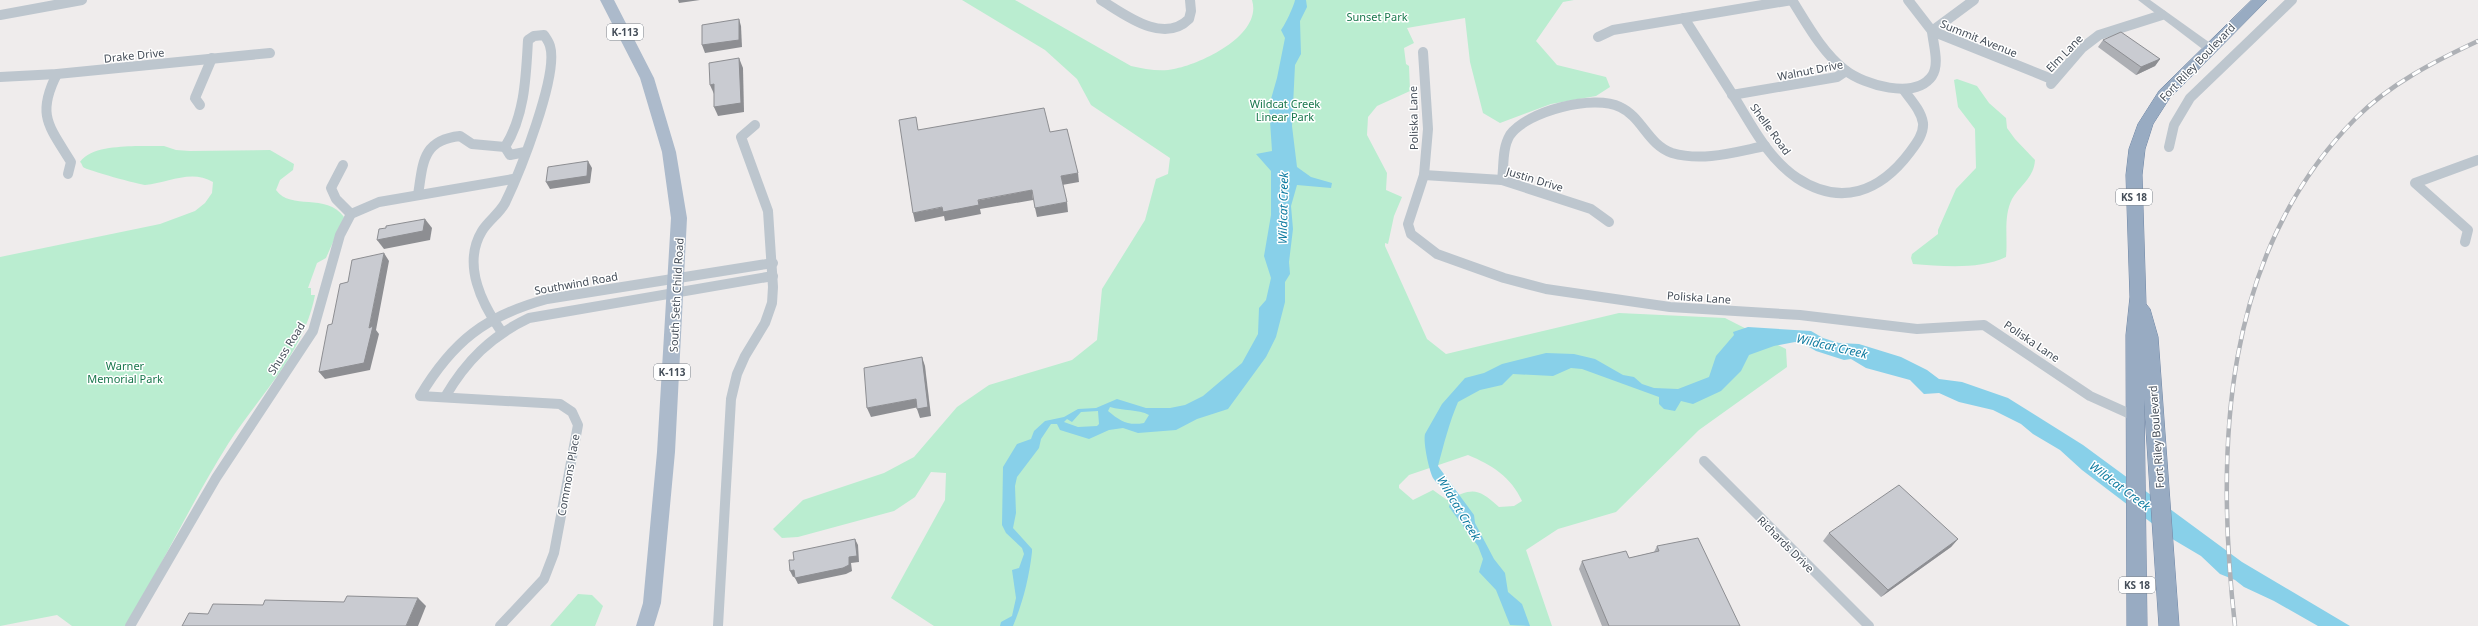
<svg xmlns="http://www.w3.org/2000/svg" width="2478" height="626" font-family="'Noto Sans',sans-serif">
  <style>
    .green { fill: #baedd0; fill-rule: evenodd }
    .water { fill: #88d0e9; fill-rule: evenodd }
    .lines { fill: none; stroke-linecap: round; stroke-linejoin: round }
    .trunk-casing { stroke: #7087a6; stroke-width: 1 }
    .minor { stroke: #bdc6ce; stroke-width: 10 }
    .tertiary { fill: #bdc6ce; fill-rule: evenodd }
    .primary { fill: #acbacb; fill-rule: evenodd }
    .trunk { fill: #98abc2; fill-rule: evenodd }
    .rail-casing { stroke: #aeb1b6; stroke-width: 4.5 }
    .rail { stroke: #fff; stroke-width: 3; stroke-dasharray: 9; stroke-linecap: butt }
    .wall { fill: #adafb4 }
    .shaded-wall { fill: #8d8e92 }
    .building { fill: #c9cbd1; stroke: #8d8e92 }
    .labels { text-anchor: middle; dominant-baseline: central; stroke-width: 3; stroke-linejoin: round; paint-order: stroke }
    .shield { fill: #fff; stroke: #7d838b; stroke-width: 1 }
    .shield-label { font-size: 10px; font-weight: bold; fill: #454e59 }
    .park-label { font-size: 11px; fill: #18774c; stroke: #fff }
    .street-label { font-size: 11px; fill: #454e59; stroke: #fff }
    .water-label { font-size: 12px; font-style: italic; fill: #107ca1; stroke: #fff }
  </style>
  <rect width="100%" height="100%" fill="#efecec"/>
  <!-- green -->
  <g class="green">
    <path d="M962,0H1015L1131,66C1144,69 1161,72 1174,69C1201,64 1263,35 1252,0H1574L1563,2L1536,41L1557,65L1606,77L1610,87L1596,96L1551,104L1500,123L1483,113L1470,62L1465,18L1407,28L1414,43L1404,48L1406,64L1409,66L1410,91L1377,106L1368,117L1367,135L1387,173L1386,190L1402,197L1394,216L1388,244L1385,243V246L1427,339L1446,354L1619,313L1725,318L1786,349L1787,367L1699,430L1616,512L1558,529L1526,550L1552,626H934L891,598L945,500L946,473L931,472L915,497L894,511L798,537L782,538L773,529L803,500L884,473L914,457L957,407L989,385L1072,360L1097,340L1102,289L1145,220L1156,179L1168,174L1170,158L1091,105L1077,79L1045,50ZM1468,455C1492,465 1511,477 1522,501L1514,506L1499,507C1477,487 1473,488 1447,500L1433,490L1413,500L1399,488V485L1409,475Z"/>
    <path d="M1957,79L1977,86L1989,103L2006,118L2007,128L2015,139L2035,160C2034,178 2020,185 2012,199C2003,217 2008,238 2006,257C1979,270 1942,266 1913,264L1911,258L1912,254L1938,234V230L1956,189L1976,168L1975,129L1958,107L1954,80Z"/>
    <path d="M135,146H164L176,150L190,151L270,150L294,164L293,170L280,180L276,190C291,211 326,192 344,217L326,258L317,263L308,288H311V295H315C304,353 259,396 228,444C191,503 162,566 125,626H72L57,615L0,626V257L160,224L195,211L205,203L212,193L213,182C191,169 168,183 145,185C141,185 86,170 83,167C83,167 81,162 80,162C91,147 118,147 135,146Z"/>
    <path d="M578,594L592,595L603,606L595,626H550Z"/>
  </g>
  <!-- water -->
  <g class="water">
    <path d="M1295,0H1306L1307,7L1300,21L1301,54L1295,65L1292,126L1297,167L1311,177L1332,183L1331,188L1297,185L1291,206L1293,229L1289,262L1290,274L1285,282V302L1276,337L1266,357L1228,409L1197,419L1176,430L1138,433L1123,428L1109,430L1089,439L1060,430L1057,424H1051L1041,439L1039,448L1017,477L1015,486L1016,513L1013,528L1032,549V552C1029,578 1023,602 1013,626H1000L1001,622L1012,616L1016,598L1012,570L1019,568L1024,554L1022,548L1006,533L1002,525L1003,467L1017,444L1031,439L1034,431L1045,421L1064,417L1078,409L1096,408L1117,399L1146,408H1170L1185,405L1203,396L1242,363L1258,334L1259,308L1266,300L1271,278L1264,256L1271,215V171L1256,154L1272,151L1269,106L1277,78L1285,38L1281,30C1285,25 1294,6 1295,0ZM1110,407C1123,411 1138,409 1149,415L1144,423C1128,426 1120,421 1108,411ZM1098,411L1099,424L1097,426L1078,427L1064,422L1067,419L1072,422L1081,412Z"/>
    <path d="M1748,327L1811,331L1823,338L1839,343L1859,344L1901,357L1927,370L1939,379L1962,382L2008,398L2083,445L2242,562L2350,626H2318L2274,601L2244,587L2235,580L2220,574L2201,556L2174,540L2082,470L2060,450L2033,434L2021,424L1993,410L1959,402L1939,393L1924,394L1910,380L1866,368L1851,359L1844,360L1816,351L1802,343L1795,342L1774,346L1749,355L1741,371L1721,391L1693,404L1681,401L1675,411L1664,409L1659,404V397L1582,369L1571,368L1553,376L1513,374L1502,385L1480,390L1458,402C1449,423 1444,444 1438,466L1474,515L1475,523L1494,559L1505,573L1508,592L1522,604L1530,626L1510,625L1496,590L1479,572L1483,559L1478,546L1449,507C1453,495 1439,487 1433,478C1429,470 1423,443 1425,434L1442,404L1465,378L1484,373L1502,364L1546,353L1574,354L1595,359L1623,375L1634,377L1642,384L1654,388L1678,389L1709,377L1716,356L1734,335L1733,332Z"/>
  </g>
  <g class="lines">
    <defs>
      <path id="trunk" d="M2252,0H2267L2169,99L2153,124L2145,149L2142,175L2146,304L2150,309L2158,337L2179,626H2159L2144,399L2147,626H2127L2126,335L2130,297L2126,175L2129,149L2138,124L2159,91Z"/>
    </defs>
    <!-- trunk casing -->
    <use href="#trunk" class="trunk-casing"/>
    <!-- minor -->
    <g class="minor">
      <path d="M1101,0C1124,14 1163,45 1189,19L1191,11L1190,0"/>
      <path d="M1792,0C1807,24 1822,52 1845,70C1864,85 1915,100 1932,76C1940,64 1933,44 1932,31L1974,0"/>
      <path d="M1908,0L1932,31L2054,80"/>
      <path d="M0,15L82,0"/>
      <path d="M1684,18C1701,45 1719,73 1736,100C1753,128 1769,159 1797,178C1841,207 1880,192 1910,152C1916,144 1924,134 1923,123C1921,110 1910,99 1903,89"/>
      <path d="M1598,37L1613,30L1792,0"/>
      <path d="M1423,52L1428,129L1424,175L1408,224L1411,234L1437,254L1504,278L1546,289L1670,307L1800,315L1917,329L1984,325L2090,396L2139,418"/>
      <path d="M57,74C36,115 49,126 71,162L68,174"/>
      <path d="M0,77L57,74L270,53"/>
      <path d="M2051,84L2082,48L2099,35L2162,15"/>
      <path d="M1732,95L1837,77L1846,71"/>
      <path d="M200,105L195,98L212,58"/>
      <path d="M2169,147L2174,125L2190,98L2292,0"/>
      <path d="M343,165L331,188L336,199L351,214"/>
      <path d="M1424,175L1502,180L1591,209L1609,222"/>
      <path d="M1502,180C1504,166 1502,148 1510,135C1527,111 1594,94 1620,107C1642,117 1648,145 1672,153C1703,162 1735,152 1765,146"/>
      <path d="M418,195C423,163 422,140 460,136L472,144L505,147"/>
      <path d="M2465,242L2468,230L2415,183L2478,160"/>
      <path d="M501,331C482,304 462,264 482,231C488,221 499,214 505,203C519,174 559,75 550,46C549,42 546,38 544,35L534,36L528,40C526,76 525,115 505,147L510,155L525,152"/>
      <path d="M445,397C466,361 491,336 529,318L773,276"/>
      <path d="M1704,461L1869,626"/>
      <path d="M130,626L216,478L313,331L340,235L351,214L379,202L513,179"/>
      <path d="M500,626L544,579L554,553L578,425L572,412L560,404L420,396C453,341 485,316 547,299L773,263"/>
      <path d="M718,626L731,399L737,374L745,356L765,323L772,303L773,287L768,211L741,137L755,125"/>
    </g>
    <!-- tertiary -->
    <path class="tertiary" d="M2138,0H2150L2213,45V51H2205Z"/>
    <!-- primary -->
    <path class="primary" d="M600,0H614L654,78L676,152L687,218L675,452L661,603L654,626H636L643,603L657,452L671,218L662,152L640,78Z"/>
    <!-- trunk -->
    <use href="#trunk" class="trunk"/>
    <defs>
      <path id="rail" d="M2235,626C2215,448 2222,253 2356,118C2390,84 2435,61 2478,41"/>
    </defs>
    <!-- rail casing -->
    <use href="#rail" class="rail-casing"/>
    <!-- rail -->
    <use href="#rail" class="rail"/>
  </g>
  <!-- wall -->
  <g class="wall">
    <path d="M2103,40L2160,59L2155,66L2136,75L2098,47Z"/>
    <path d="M1829,533L1958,539L1951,547L1881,597L1823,541Z"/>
    <path d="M1657,546L1740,626H1602L1579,569L1582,561L1629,558L1654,552Z"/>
  </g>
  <!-- shaded-wall -->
  <g class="shaded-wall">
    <path d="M678,0H700L679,3Z"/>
    <path d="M739,19L741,26L742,47L705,53L702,45Z"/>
    <path d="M739,58L743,68L744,112L718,116L714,107Z"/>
    <path d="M2160,59L2155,66L2136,75L2141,67Z"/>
    <path d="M714,84L718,94H714L710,85Z"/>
    <path d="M588,161L592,168L590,183L550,189L546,182Z"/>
    <path d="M1078,173L1079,182L1062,185L1061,176Z"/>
    <path d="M1032,190L1033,200L980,209L981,214L945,221L944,216L915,222L913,213Z"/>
    <path d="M1067,202L1068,212L1037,217L1035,208Z"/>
    <path d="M425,219L432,228L430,240L384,249L377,240Z"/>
    <path d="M384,253L389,261L376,330L379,334L370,370L325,379L319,372L369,328Z"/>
    <path d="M922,357L925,366L931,416L920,418L917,409Z"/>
    <path d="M916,399L919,407L871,417L867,408Z"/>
    <path d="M855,539L858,545L859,562L851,563L852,571L846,574L798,584L795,578L849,557Z"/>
    <path d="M1958,539L1951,547L1881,597L1888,590Z"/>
    <path d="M794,570L798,576L793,577L790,571Z"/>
    <path d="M418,598L426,606L418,626H406Z"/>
  </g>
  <!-- building -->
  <g class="building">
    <path d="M739,19V40L702,45V25Z"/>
    <path d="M2121,32L2160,59L2141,67L2103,40Z"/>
    <path d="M739,58L741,103L714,107V84L710,85L709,63Z"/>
    <path d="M1044,108L1050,132L1067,129L1078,173L1061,176L1067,202L1035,208L1032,190L978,200L979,205L943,212L942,207L913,213L899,120L916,117L918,130Z"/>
    <path d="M588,161L587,176L546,182L548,167Z"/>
    <path d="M425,219L423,231L377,240L379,229L386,228V226Z"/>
    <path d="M384,253L369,328L373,326L364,363L319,372L328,325L332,324L340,284L348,282L352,260Z"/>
    <path d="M922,357L928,407L917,409L916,399L867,408L864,368Z"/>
    <path d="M1899,485L1958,539L1888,590L1829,533Z"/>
    <path d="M1698,538L1740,626H1609L1582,561L1626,551L1629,558L1659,551L1657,546Z"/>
    <path d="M855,539L857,556L849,557V565L843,568L795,578L794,570L790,571L789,560H794L793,552Z"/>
    <path d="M347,596L418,598L406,626H182L189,613L208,614L213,604L263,605L265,600L344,602Z"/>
  </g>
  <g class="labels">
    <!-- shield labels -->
    <g class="shield">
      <rect x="607" y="24" width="36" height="16" rx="3"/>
      <rect x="2116" y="189" width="36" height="16" rx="3"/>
      <rect x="654" y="364" width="36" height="16" rx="3"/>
      <rect x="2119" y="577" width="36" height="16" rx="3"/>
    </g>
    <g class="shield-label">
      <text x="625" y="32">K-113</text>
      <text x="2134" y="197">KS 18</text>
      <text x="672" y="372">K-113</text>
      <text x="2137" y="585">KS 18</text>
    </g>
    <!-- park labels -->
    <g class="park-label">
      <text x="1377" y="16">Sunset Park</text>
      <text x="1285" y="103">Wildcat Creek<tspan x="1285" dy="13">Linear Park</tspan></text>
      <text x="125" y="365">Warner<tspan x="125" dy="13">Memorial Park</tspan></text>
    </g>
    <!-- street labels -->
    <g class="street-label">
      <text transform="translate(1979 38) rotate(22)">Summit Avenue</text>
      <text transform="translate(2064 53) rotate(-46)">Elm Lane</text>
      <text transform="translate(134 55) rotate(-6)">Drake Drive</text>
      <text transform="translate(2197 62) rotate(-46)">Fort Riley Boulevard</text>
      <text transform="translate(1810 70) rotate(-11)">Walnut Drive</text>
      <text transform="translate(1413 118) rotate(-91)">Poliska Lane</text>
      <text transform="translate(1771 129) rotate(54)">Shelle Road</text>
      <text transform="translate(1535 179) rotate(17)">Justin Drive</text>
      <text transform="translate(576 283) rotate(-10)">Southwind Road</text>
      <text transform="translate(676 295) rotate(-87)">South Seth Child Road</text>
      <text transform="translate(1699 297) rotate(4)">Poliska Lane</text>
      <text transform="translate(2032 341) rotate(34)">Poliska Lane</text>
      <text transform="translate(286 348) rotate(-58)">Shuss Road</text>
      <text transform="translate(2156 437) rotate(-94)">Fort Riley Boulevard</text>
      <text transform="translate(568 475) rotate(-80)">Commons Place</text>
      <text transform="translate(1786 544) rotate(45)">Richards Drive</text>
    </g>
    <!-- water labels -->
    <g class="water-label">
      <text transform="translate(1283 208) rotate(-89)">Wildcat Creek</text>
      <text transform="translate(1832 346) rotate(13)">Wildcat Creek</text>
      <text transform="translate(2120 486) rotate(37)">Wildcat Creek</text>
      <text transform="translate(1459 508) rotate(59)">Wildcat Creek</text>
    </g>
  </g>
</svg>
